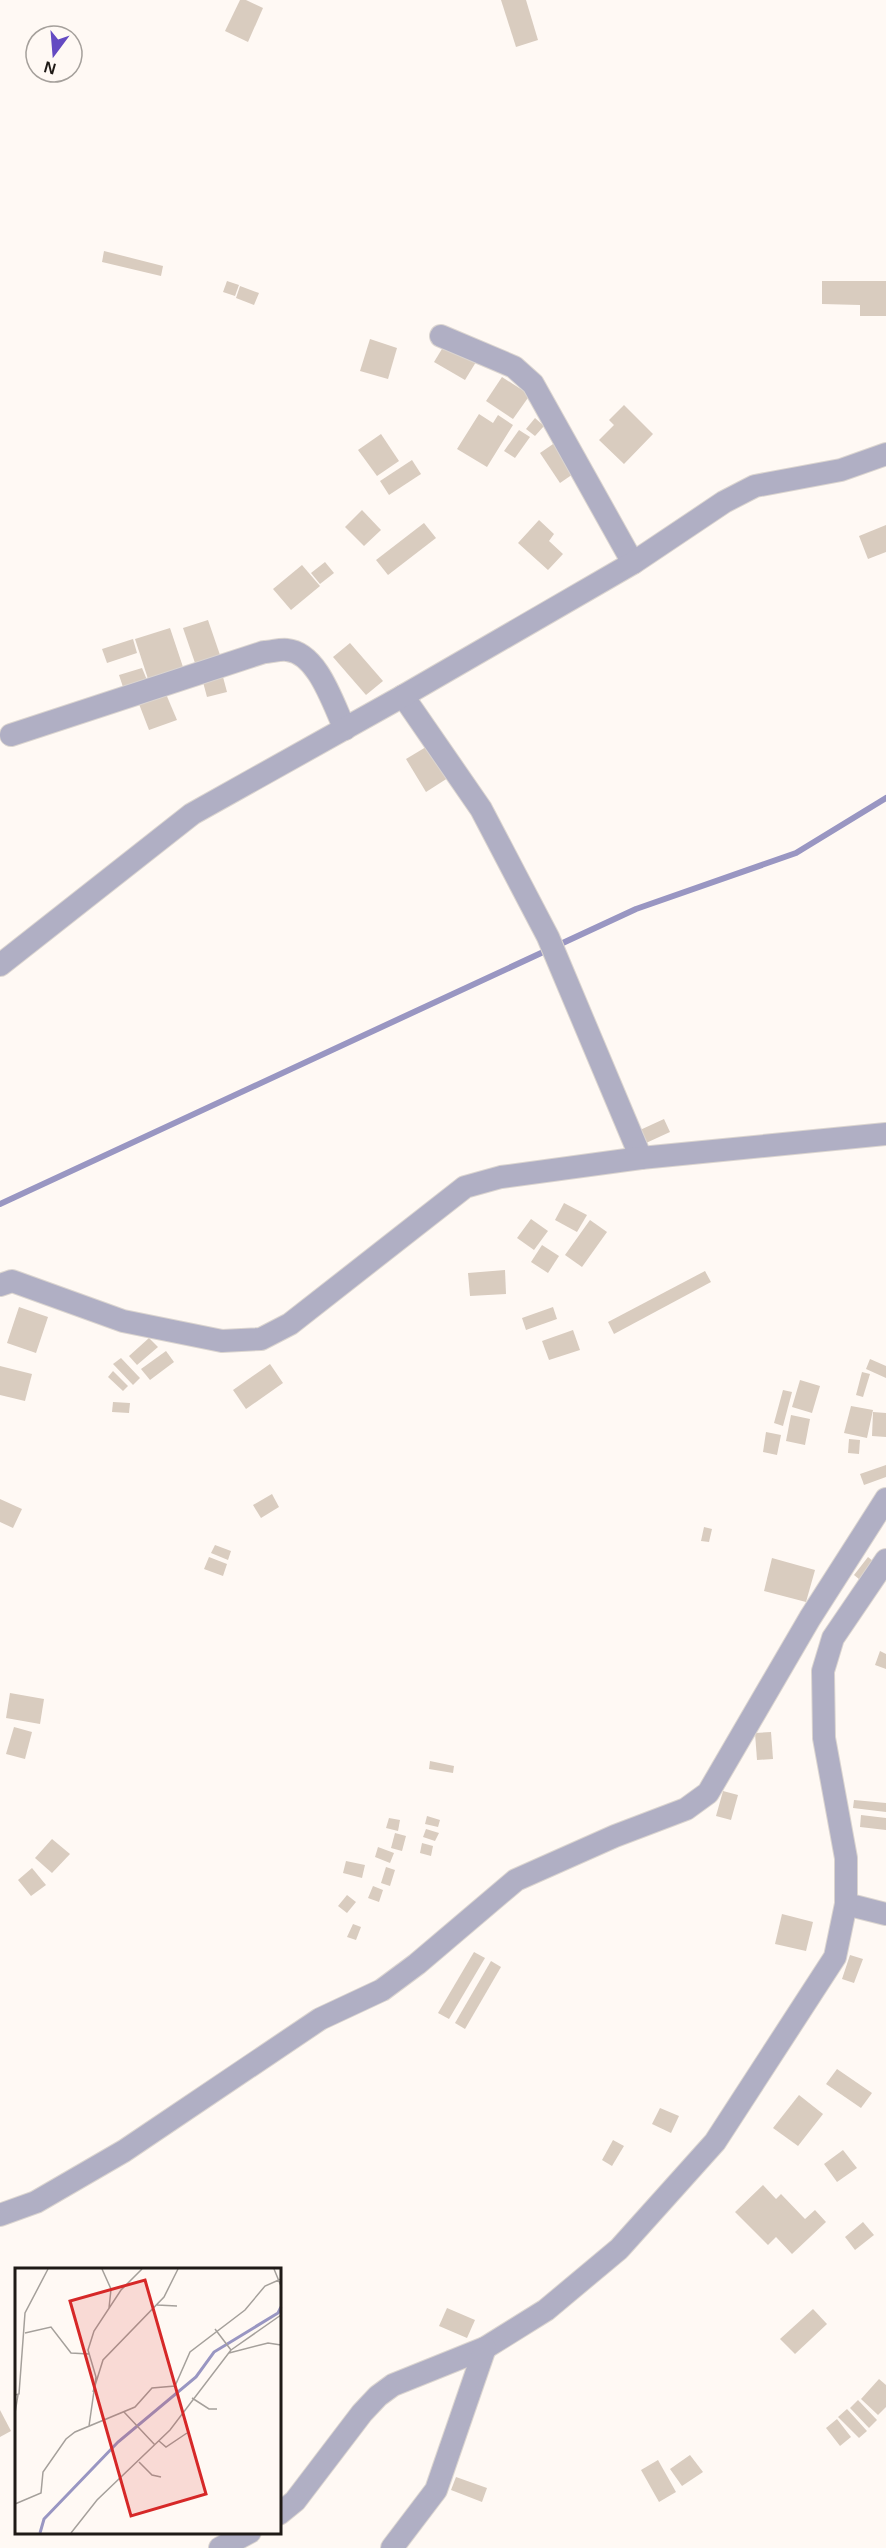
<svg xmlns="http://www.w3.org/2000/svg" width="886" height="2548" font-family="Arial,sans-serif">
  <style>
    .lines { fill: none; stroke-linecap: round; stroke-linejoin: round }
    .stream { stroke: #9996c2; stroke-width: 6 }
    .building { fill: #d9ccbf }
    .minor-casing { stroke: #dbd5d0; stroke-width: 24 }
    .minor { stroke: #b0afc4; stroke-width: 22 }
    .inset-river { fill: none; stroke: #9996c2; stroke-width: 3 }
    .inset-road { fill: none; stroke: #a5a09b; stroke-width: 1.5 }
    .view { fill: #d62828; fill-opacity: 0.15; stroke: #d62828; stroke-width: 3 }
    .inset-edge { fill: none; stroke: #1f1a16; stroke-width: 3 }
  </style>
  <rect width="100%" height="100%" fill="#fff9f4"/>
  <g class="lines">
    <!-- stream -->
    <path class="stream" d="M0,1204L636,909L796,853L886,798"/>
  </g>
  <!-- building -->
  <g class="building">
    <path d="M240,0H246L263,8L248,42L225,31Z"/>
    <path d="M501,0H526L538,40L516,47Z"/>
    <path d="M104,251L163,266L161,276L102,262Z"/>
    <path d="M227,281L239,285L235,296L223,292Z"/>
    <path d="M822,281H886V316H860V305L822,304Z"/>
    <path d="M240,286L259,293L254,305L236,298Z"/>
    <path d="M370,339L397,348L388,379L360,371Z"/>
    <path d="M445,344L476,362L465,380L434,362Z"/>
    <path d="M502,377L530,395L513,419L486,401Z"/>
    <path d="M624,405L653,434L624,464L599,440L614,425L609,420Z"/>
    <path d="M479,414L493,423L498,415L513,425L487,467L457,449Z"/>
    <path d="M535,418L544,426L535,436L526,429Z"/>
    <path d="M519,430L530,437L515,458L504,451Z"/>
    <path d="M381,434L399,461L377,476L358,450Z"/>
    <path d="M556,442L576,472L560,483L540,453Z"/>
    <path d="M412,460L421,474L389,495L380,481Z"/>
    <path d="M362,510L381,530L364,546L345,527Z"/>
    <path d="M539,520L554,534L549,541L563,554L548,570L518,543Z"/>
    <path d="M424,523L436,538L388,575L376,560Z"/>
    <path d="M886,525V552L868,559L859,536Z"/>
    <path d="M325,562L334,573L320,584L311,573Z"/>
    <path d="M302,565L320,586L291,610L273,589Z"/>
    <path d="M208,620L220,655L195,663L183,628Z"/>
    <path d="M170,628L184,670L149,682L135,639Z"/>
    <path d="M133,639L137,653L107,663L102,649Z"/>
    <path d="M350,643L383,681L366,695L333,657Z"/>
    <path d="M142,668L147,680L123,687L119,675Z"/>
    <path d="M223,677L227,692L207,697L203,682Z"/>
    <path d="M166,694L177,720L149,730L139,704Z"/>
    <path d="M431,744L451,776L426,792L406,759Z"/>
    <path d="M664,1119L670,1132L646,1143L640,1130Z"/>
    <path d="M564,1203L587,1215L577,1232L555,1220Z"/>
    <path d="M531,1219L548,1231L534,1250L517,1238Z"/>
    <path d="M590,1220L607,1232L582,1267L565,1255Z"/>
    <path d="M542,1245L559,1256L548,1273L531,1262Z"/>
    <path d="M505,1270L506,1294L470,1296L468,1273Z"/>
    <path d="M705,1271L711,1282L614,1334L608,1322Z"/>
    <path d="M19,1307L48,1317L36,1353L7,1343Z"/>
    <path d="M553,1307L557,1319L526,1330L522,1318Z"/>
    <path d="M573,1330L580,1350L549,1360L542,1341Z"/>
    <path d="M149,1338L158,1347L137,1365L129,1356Z"/>
    <path d="M166,1351L174,1362L150,1380L141,1369Z"/>
    <path d="M121,1358L140,1378L133,1385L113,1364Z"/>
    <path d="M870,1359L886,1366V1378L866,1369Z"/>
    <path d="M270,1364L283,1383L246,1409L233,1390Z"/>
    <path d="M0,1366L32,1374L25,1401L0,1395Z"/>
    <path d="M113,1371L128,1386L123,1391L108,1377Z"/>
    <path d="M862,1372L870,1374L863,1397L856,1395Z"/>
    <path d="M800,1380L820,1386L812,1413L792,1407Z"/>
    <path d="M783,1390L792,1392L783,1426L774,1423Z"/>
    <path d="M113,1402L130,1403L129,1413L112,1412Z"/>
    <path d="M851,1406L873,1410L867,1438L844,1433Z"/>
    <path d="M873,1412L886,1413V1437L872,1436Z"/>
    <path d="M791,1415L810,1419L805,1445L786,1441Z"/>
    <path d="M766,1432L781,1435L777,1455L763,1452Z"/>
    <path d="M849,1439L860,1440L859,1454L848,1453Z"/>
    <path d="M886,1465V1477L864,1485L860,1474Z"/>
    <path d="M272,1494L279,1507L261,1518L253,1505Z"/>
    <path d="M0,1499L22,1509L13,1528L0,1522Z"/>
    <path d="M704,1527L712,1529L709,1542L701,1541Z"/>
    <path d="M215,1545L231,1551L228,1560L211,1553Z"/>
    <path d="M209,1557L227,1564L223,1576L204,1569Z"/>
    <path d="M868,1557L879,1566L865,1584L854,1575Z"/>
    <path d="M772,1558L815,1570L806,1602L764,1591Z"/>
    <path d="M880,1651L886,1654V1669L875,1665Z"/>
    <path d="M10,1693L44,1699L40,1724L6,1718Z"/>
    <path d="M14,1727L32,1732L25,1759L6,1754Z"/>
    <path d="M771,1732L773,1759L757,1760L755,1733Z"/>
    <path d="M430,1761L454,1766L453,1773L429,1769Z"/>
    <path d="M723,1791L738,1795L731,1820L716,1816Z"/>
    <path d="M854,1800L886,1803V1812L853,1808Z"/>
    <path d="M861,1815L886,1818V1830L860,1827Z"/>
    <path d="M427,1816L440,1820L438,1827L425,1824Z"/>
    <path d="M389,1818L400,1820L398,1831L386,1828Z"/>
    <path d="M426,1829L439,1833L435,1841L423,1837Z"/>
    <path d="M395,1833L406,1836L402,1851L391,1848Z"/>
    <path d="M52,1839L70,1854L52,1873L35,1858Z"/>
    <path d="M422,1843L433,1846L431,1856L420,1853Z"/>
    <path d="M378,1847L394,1853L390,1863L375,1857Z"/>
    <path d="M346,1861L365,1865L362,1878L343,1873Z"/>
    <path d="M386,1867L395,1870L390,1886L381,1883Z"/>
    <path d="M32,1868L46,1885L31,1896L18,1880Z"/>
    <path d="M373,1886L383,1890L379,1902L368,1898Z"/>
    <path d="M347,1895L356,1902L347,1913L338,1906Z"/>
    <path d="M782,1914L813,1922L806,1951L775,1944Z"/>
    <path d="M353,1924L361,1927L356,1940L347,1937Z"/>
    <path d="M474,1952L485,1958L449,2019L438,2013Z"/>
    <path d="M850,1955L863,1959L854,1983L842,1979Z"/>
    <path d="M491,1961L501,1967L465,2029L455,2023Z"/>
    <path d="M837,2069L872,2093L861,2108L826,2084Z"/>
    <path d="M799,2095L823,2114L798,2146L773,2128Z"/>
    <path d="M660,2108L679,2116L671,2133L652,2124Z"/>
    <path d="M613,2140L624,2146L612,2166L602,2160Z"/>
    <path d="M843,2150L857,2168L837,2182L824,2164Z"/>
    <path d="M763,2185L776,2199L781,2194L805,2219L815,2210L826,2222L792,2254L776,2237L768,2245L735,2212Z"/>
    <path d="M863,2222L874,2235L855,2250L845,2237Z"/>
    <path d="M447,2308L475,2320L467,2338L439,2326Z"/>
    <path d="M813,2309L827,2324L795,2354L780,2339Z"/>
    <path d="M879,2379L886,2385V2407L878,2415L861,2399Z"/>
    <path d="M858,2400L877,2420L869,2428L850,2408Z"/>
    <path d="M847,2409L867,2431L859,2438L838,2417Z"/>
    <path d="M0,2410L11,2431L0,2437Z"/>
    <path d="M837,2419L851,2437L840,2446L826,2428Z"/>
    <path d="M690,2455L703,2472L682,2486L670,2469Z"/>
    <path d="M658,2460L676,2492L659,2502L641,2470Z"/>
    <path d="M456,2477L487,2488L482,2502L451,2490Z"/>
  </g>
  <g class="lines">
    <defs>
      <g id="minor">
        <path d="M441,336L514,367L533,384L633,563"/>
        <path d="M403,696L481,809L548,937L641,1158"/>
        <path d="M11,735L264,652C271,652 280,649 287,650C318,653 333,704 345,729"/>
        <path d="M0,965L192,814L403,696L633,563L724,502L755,486L841,470L886,454"/>
        <path d="M0,1285L12,1281L123,1321L222,1341L261,1339L290,1324L465,1187L501,1177L641,1158L886,1134"/>
        <path d="M846,1904L886,1914"/>
        <path d="M0,2215L36,2202L124,2151L320,2019L382,1990L417,1964L516,1880L615,1836L686,1809L708,1793L810,1618L886,1499"/>
        <path d="M279,2514L295,2501L362,2413L378,2396L393,2385L485,2348L546,2310L619,2249L715,2142L835,1957L846,1904V1858L824,1738L823,1671L833,1638L886,1560"/>
        <path d="M220,2548L250,2532"/>
        <path d="M392,2548L436,2490L485,2348"/>
      </g>
    </defs>
    <!-- minor casing -->
    <use href="#minor" class="minor-casing"/>
    <!-- minor -->
    <use href="#minor" class="minor"/>
  </g>
  <!-- overview -->
  <g transform="translate(15 2268)">
    <rect width="266" height="266" fill="#fff9f4"/>
    <path class="inset-river" d="M25,265L29,251L103,174L181,109L199,84L263,45L266,39"/>
    <path class="inset-road" d="M87,1L96,21L94,40M259,1L266,18M142,37L162,38M10,65L36,59L56,85L74,86M216,82L266,47M214,85L253,75L266,77M78,124L88,92L149,29L163,1M0,127L4,126L10,45L33,1M177,130L194,141H202M109,144L140,177M0,145L3,127M74,158L81,109L73,82L79,63L106,22L127,1M144,173L151,179L172,165M124,194L137,207L146,209M0,236L26,225L28,204L51,171L60,164L120,139L137,120L160,118L175,84L230,42L250,18L266,11M56,265L82,232L155,162L216,82L200,61"/>
    <path class="view" d="M130,12L191,226L116,248L55,33Z"/>
    <rect width="266" height="266" class="inset-edge"/>
  </g>
  <!-- north arrow -->
  <g transform="translate(54 54) rotate(196)"><circle r="28" fill="#fff9f4" stroke="#a5a09b" stroke-width="1.5"/>
  <path d="M0-4.5L10 22L0 15L-10 22Z" fill="#644ac2"/>
  <text y="-9" font-size="16" font-weight="bold" text-anchor="middle" fill="#1f1a16">N</text>
  </g>
</svg>
